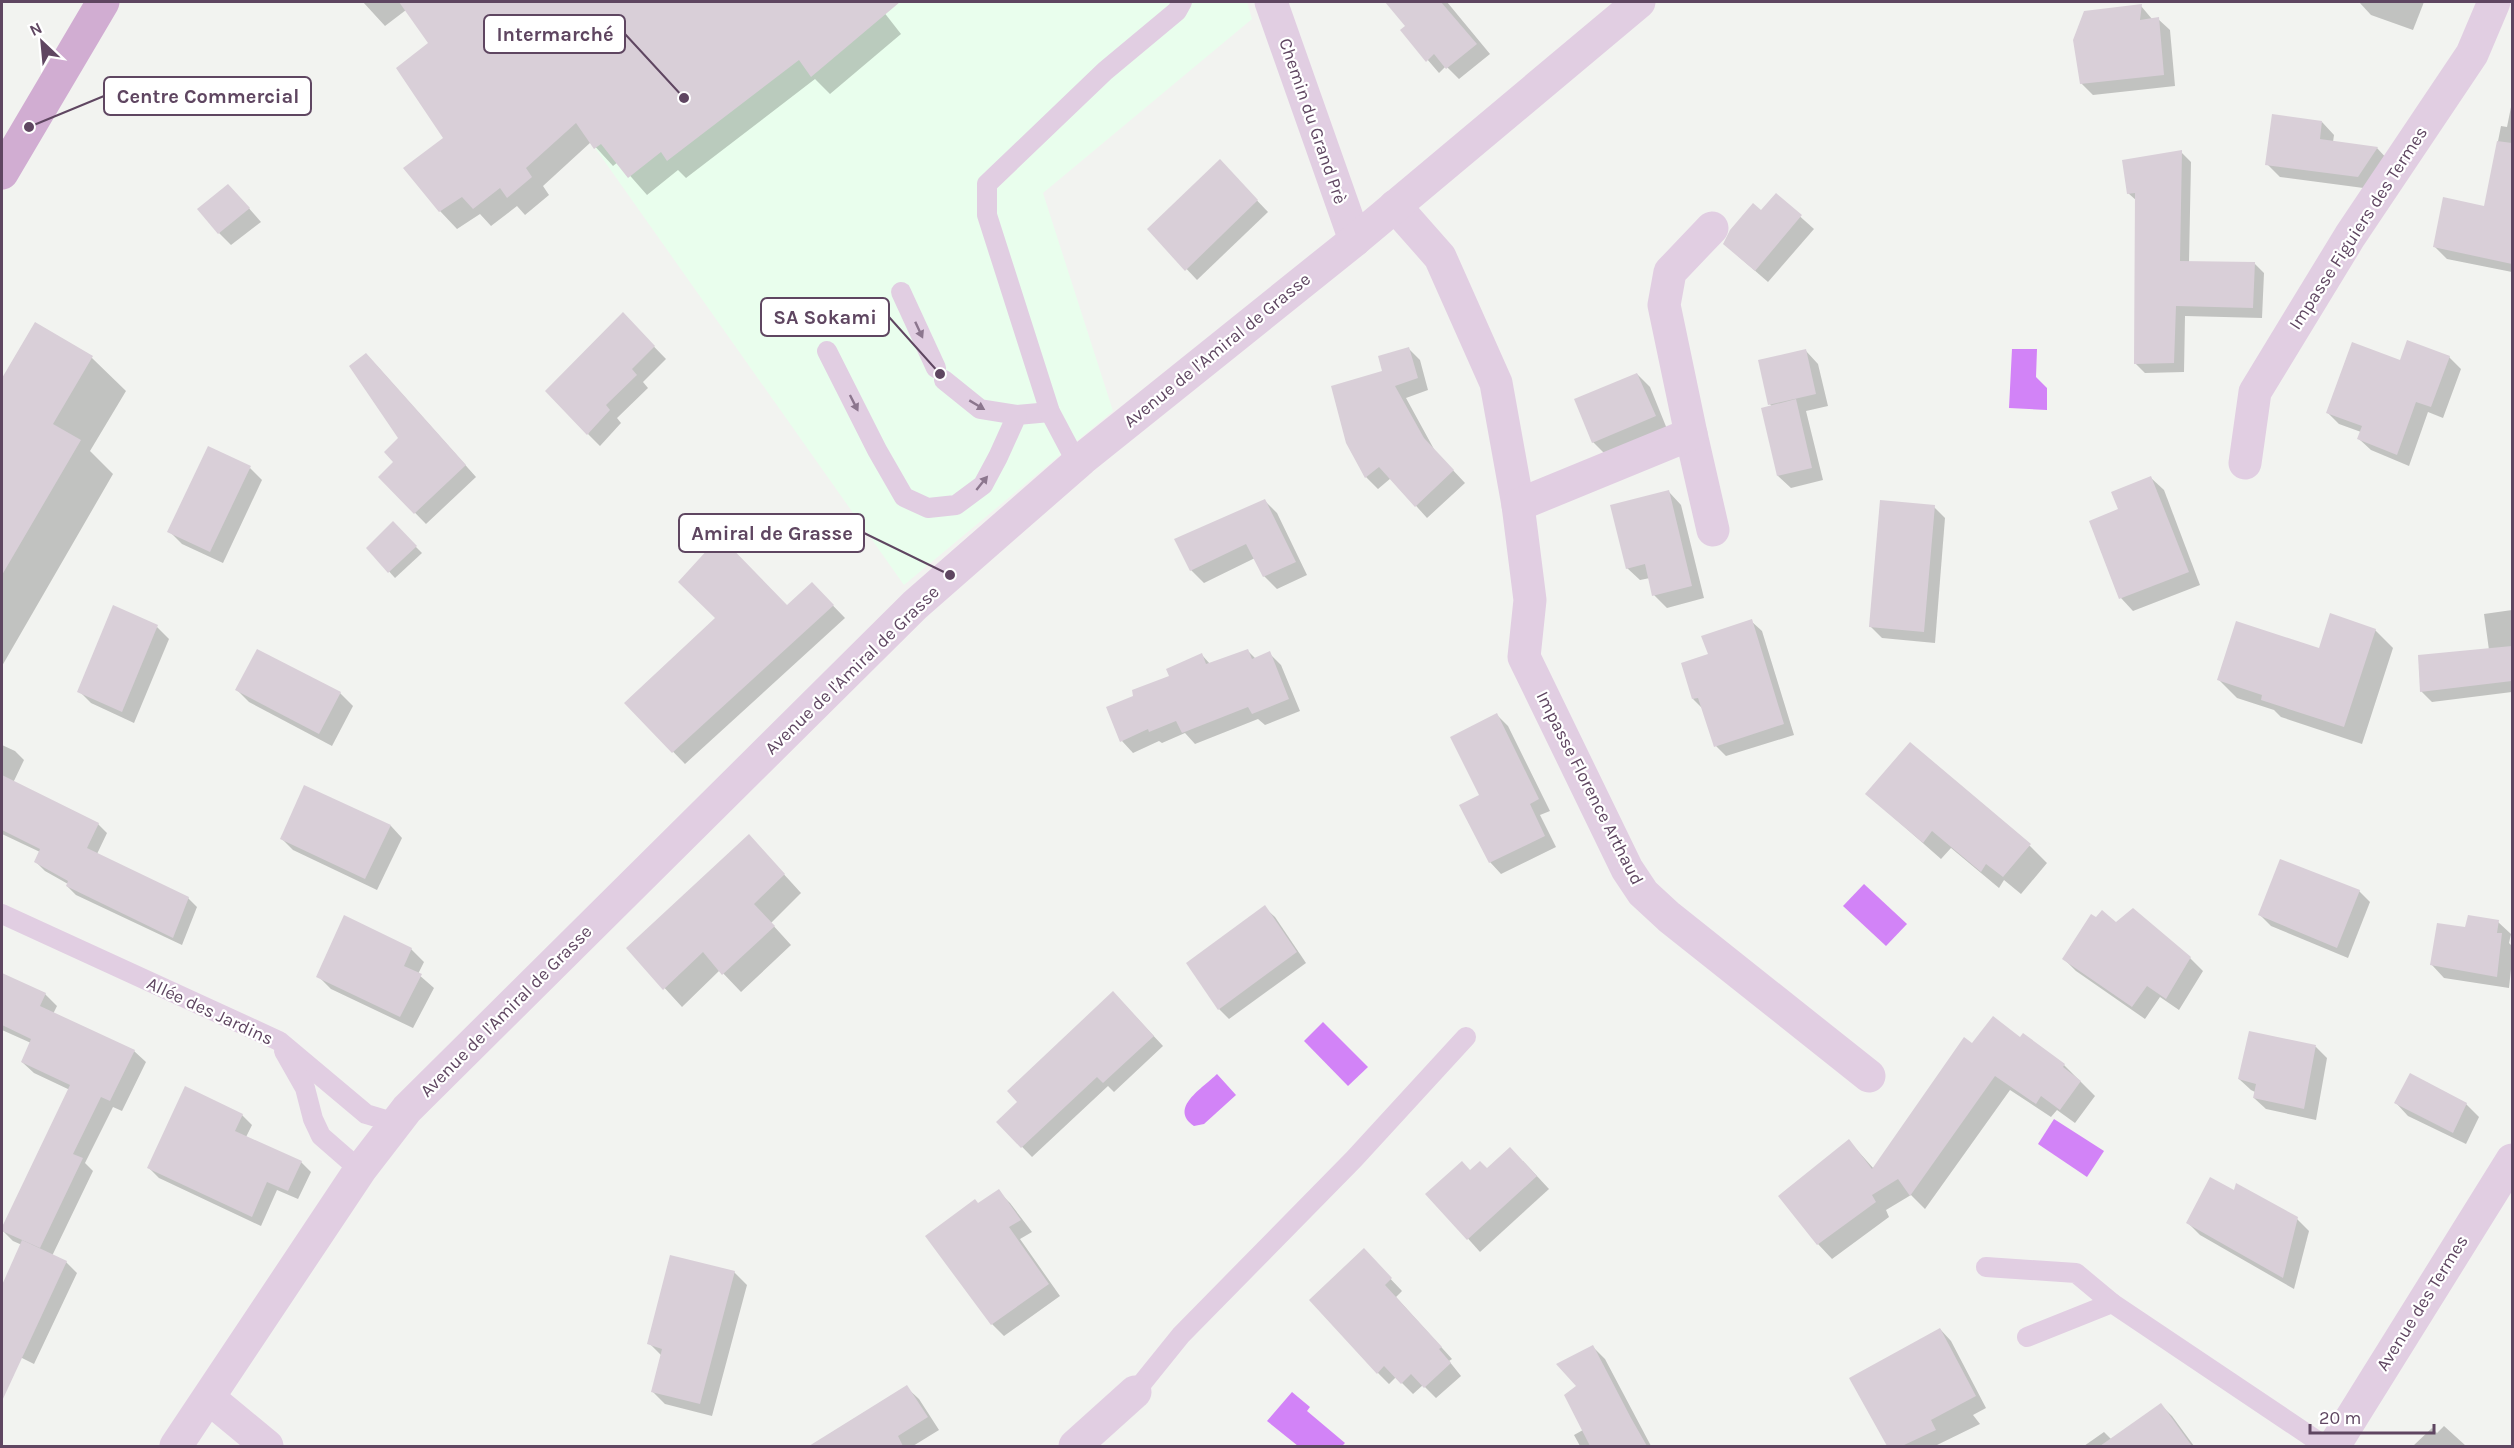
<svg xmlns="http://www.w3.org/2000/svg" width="2514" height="1448" font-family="Karla,sans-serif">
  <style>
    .commercial { fill: #e9feed }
    .water { fill: #d283f7 }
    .shadow { fill: #0003 }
    .building { fill: #d9cfd8 }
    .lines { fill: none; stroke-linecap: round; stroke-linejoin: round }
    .lane { stroke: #e1cee2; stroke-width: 20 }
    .street { stroke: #e1cee2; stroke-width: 33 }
    .primary { stroke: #d1add2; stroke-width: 33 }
    .oneway { fill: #8c768e }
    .labels { text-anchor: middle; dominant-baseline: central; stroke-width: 4.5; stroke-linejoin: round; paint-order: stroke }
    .street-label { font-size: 18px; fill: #5f4661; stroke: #fff }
    .leader { fill: none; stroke: #5f4661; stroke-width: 2 }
    .callout-dot { fill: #5f4661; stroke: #fff; stroke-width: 2 }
    .callout { fill: #fff; stroke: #5f4661; stroke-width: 2 }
    .callout-label { font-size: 20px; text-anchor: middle; font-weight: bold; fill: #5f4661 }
  </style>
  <rect width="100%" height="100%" fill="#f2f3f0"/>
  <!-- commercial -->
  <path class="commercial" d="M492,2H1247L1252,19L1043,193L1113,411L904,585Z"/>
  <!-- water -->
  <g class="water">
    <path d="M2012,349H2037L2036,377L2047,388V410L2009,408Z"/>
    <path d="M1864,884L1907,924L1886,946L1843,906Z"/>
    <path d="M1323,1022L1368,1067L1348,1086L1304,1041Z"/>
    <path d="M1217,1074L1236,1095L1204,1124L1194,1126C1168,1108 1203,1088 1217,1074Z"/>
    <path d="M2054,1119L2104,1151L2087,1177L2038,1144Z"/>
    <path d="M1292,1392L1310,1407L1307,1411L1345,1443L1342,1446H1298L1267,1421Z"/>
  </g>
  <!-- shadow -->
  <g class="shadow">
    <path d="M363,2H445L455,16L473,2H876L901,34L830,94L815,79L686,178L678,170L647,195L618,162L613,166L591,142L543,186L549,195L525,215L517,206L491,226L480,214L457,229L440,211L445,139L430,44L406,10L385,26Z"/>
    <path d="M1399,2H1447L1490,54L1459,79L1446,66L1439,73L1402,30L1408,26L1392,7Z"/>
    <path d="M2359,2H2424L2413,30L2371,15Z"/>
    <path d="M2141,6L2152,19H2158L2170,30L2175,86L2093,95L2081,83Z"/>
    <path d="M2512,102V272L2447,259L2435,247L2485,207L2501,126L2507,127Z"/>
    <path d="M2322,122L2334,135L2333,142L2377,148L2389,161L2371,189L2280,177L2267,164Z"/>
    <path d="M2181,152L2191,162L2189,262L2254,263L2264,273L2262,318L2185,316L2184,372L2145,373L2135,363L2137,201L2128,193Z"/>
    <path d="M1230,172L1268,212L1197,280L1149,229Z"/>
    <path d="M1776,195L1814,229L1768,282L1738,256L1761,212Z"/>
    <path d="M240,198L261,222L231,245L219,233Z"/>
    <path d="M35,324L92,358L126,391L90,451L113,474L2,666V381Z"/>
    <path d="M635,327L666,359L643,382L648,388L617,418L621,423L600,446L588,434Z"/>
    <path d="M1409,349L1420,360L1428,390L1406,398L1435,451L1465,483L1427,518L1391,478L1378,489L1366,477L1348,442L1384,373Z"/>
    <path d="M1806,351L1818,364L1828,406L1806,411L1823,480L1791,488L1778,476L1772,407L1770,404Z"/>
    <path d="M2449,357L2461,369L2443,418L2428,412L2409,466L2371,450L2359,439L2361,432L2339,424L2327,412L2401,361Z"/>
    <path d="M377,366L476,477L426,524L380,477L395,462L400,438Z"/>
    <path d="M1637,374L1650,387L1667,429L1606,455L1593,442Z"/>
    <path d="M250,468L262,480L223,563L182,544L169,531Z"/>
    <path d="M2151,478L2164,490L2200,585L2133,611L2121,598L2120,510Z"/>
    <path d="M1669,492L1681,505L1704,598L1667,608L1654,595L1650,578L1640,580L1627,568Z"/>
    <path d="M1265,501L1277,513L1307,575L1277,589L1264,576L1255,558L1204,583L1191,570Z"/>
    <path d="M1934,507L1945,518L1935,643L1882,638L1871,627Z"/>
    <path d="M393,524L422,553L395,578L368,548Z"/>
    <path d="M812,584L845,618L685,764L626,703L787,607Z"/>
    <path d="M2512,610V692L2432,702L2421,691L2489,650L2484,614Z"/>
    <path d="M1751,621L1762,631L1794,735L1726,756L1716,746L1703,709L1693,699L1710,655Z"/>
    <path d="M157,627L169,639L134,723L91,703L79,691Z"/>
    <path d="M2375,630L2393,648L2362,744L2281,717L2274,710L2237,698L2219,680L2320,650Z"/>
    <path d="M1247,650L1256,659L1269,653L1281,665L1300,711L1265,725L1258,719L1195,744L1185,733L1162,743L1159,741L1133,753L1122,741L1135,697L1171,677L1202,655L1210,664Z"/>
    <path d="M237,690L340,693L353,706L332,746L249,702Z"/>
    <path d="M1497,715L1508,726L1550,811L1540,815L1556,847L1501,874L1490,862L1481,796Z"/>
    <path d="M2,745L15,751L24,760L13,783L98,824L107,833L97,854L188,898L197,907L182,945L76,895L67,886L68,884L45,871L36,862L40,852L2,834Z"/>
    <path d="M305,787L391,826L402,838L377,890L293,850L282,839Z"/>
    <path d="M1867,794L2030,846L2047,863L2021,894L2004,880L1999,888L1951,848L1941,859Z"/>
    <path d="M749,836L801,893L771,923L791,945L741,992L720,970L682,1007L628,948Z"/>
    <path d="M2359,891L2370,902L2348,958L2271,926L2260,915Z"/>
    <path d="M1264,907L1275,917L1306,963L1229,1019L1219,1009Z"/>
    <path d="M2498,922L2511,934L2509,943L2512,946V960L2509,988L2444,978L2432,965L2466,929Z"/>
    <path d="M2117,923L2190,958L2203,971L2179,1010L2160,997L2145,1019L2076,971L2064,959Z"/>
    <path d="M411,949L424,962L418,974L434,988L413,1028L331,989L318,976Z"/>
    <path d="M2,974L45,994L57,1006L53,1014L134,1051L146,1062L122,1111L113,1107L85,1163L93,1171L52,1256L66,1262L77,1273L34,1364L8,1351L2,1364V1288L22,1245L13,1241L2,1230L70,1090L34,1073L22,1062L31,1043L2,1030Z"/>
    <path d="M1123,1003L1163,1046L1114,1092L1108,1086L1032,1157L998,1122Z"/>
    <path d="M2250,1032L2316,1047L2327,1058L2316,1120L2266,1109L2254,1098L2255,1092L2251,1090L2239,1079Z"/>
    <path d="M2021,1039L2064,1065L2095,1096L2075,1123L2057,1110L2051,1117L2010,1090L1925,1209L1911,1195L1886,1210L1889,1217L1832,1259L1818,1244L1849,1141L1874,1169L1972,1045Z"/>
    <path d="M2410,1075L2466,1104L2479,1117L2466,1144L2408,1116L2396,1103Z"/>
    <path d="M186,1088L242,1115L252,1125L246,1137L301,1162L311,1172L298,1199L277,1190L261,1226L159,1178L149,1168Z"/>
    <path d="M1523,1161L1549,1189L1480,1252L1428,1194L1471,1172Z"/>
    <path d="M998,1191L1010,1203L1032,1232L1020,1239L1060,1296L1004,1336L992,1324L927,1237Z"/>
    <path d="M2297,1219L2309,1231L2294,1289L2200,1235L2188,1223Z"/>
    <path d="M1364,1251L1402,1291L1396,1297L1452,1359L1449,1361L1461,1376L1436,1398L1423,1385L1413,1394L1396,1377L1389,1384L1378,1373Z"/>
    <path d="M734,1272L747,1285L712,1416L665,1404L652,1391L662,1356L649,1343Z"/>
    <path d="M1940,1329L1951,1341L1986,1408L1973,1415L1980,1424L1935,1446H1888L1851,1378Z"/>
    <path d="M1593,1347L1605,1359L1651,1446H1580L1574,1435L1583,1430L1578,1386Z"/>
    <path d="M906,1387L919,1399L939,1430L913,1446H818L846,1434Z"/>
    <path d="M2161,1405L2172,1416L2194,1446H2084L2104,1432L2112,1440Z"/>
    <path d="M2444,1426L2466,1446H2413L2432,1428L2437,1433Z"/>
  </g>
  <!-- building -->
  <g class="building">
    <path d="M399,2H900L811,77L799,60L667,161L661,152L628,178L601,144L594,149L576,123L526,168L532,177L507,198L500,188L473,209L462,197L439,212L403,168L443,138L396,68L428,43Z"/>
    <path d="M1385,2H1441L1477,44L1446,69L1434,54L1426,62L1400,30L1405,26Z"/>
    <path d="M2142,4L2140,20L2159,17L2164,75L2080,84L2073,40L2084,11Z"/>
    <path d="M2272,114L2322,121L2320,139L2378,147L2358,177L2265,165Z"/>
    <path d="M2497,141L2512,143V264L2433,247L2443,197L2484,206Z"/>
    <path d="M2182,150L2180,261L2255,262L2253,308L2176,306L2174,363L2134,364L2135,193L2127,194L2122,160Z"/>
    <path d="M1220,159L1258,200L1185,271L1147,229Z"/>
    <path d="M228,184L250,208L218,234L197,209Z"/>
    <path d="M1776,193L1802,215L1755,271L1723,244L1730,230L1753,203L1761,210Z"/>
    <path d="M623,312L655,346L632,369L637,375L606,405L610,410L587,435L545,391Z"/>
    <path d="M35,322L93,356L53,424L81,440L2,575V378Z"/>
    <path d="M2407,340L2450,356L2431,407L2416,402L2397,455L2357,439L2362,426L2326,413L2352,342L2400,360Z"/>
    <path d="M1409,347L1418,378L1395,386L1424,438L1454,470L1415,507L1379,467L1365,478L1346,443L1331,386L1382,371L1378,356Z"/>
    <path d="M1806,349L1816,394L1768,405L1758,360Z"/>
    <path d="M366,353L466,465L414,514L378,477L393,462L384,452L398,438L349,366Z"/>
    <path d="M1637,373L1656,416L1592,443L1574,399Z"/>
    <path d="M1796,399L1812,468L1777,476L1761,408Z"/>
    <path d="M208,446L251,466L210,552L167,532Z"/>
    <path d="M2151,476L2189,572L2119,599L2089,521L2118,509L2111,492Z"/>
    <path d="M1669,490L1692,586L1652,596L1645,564L1626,569L1610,505Z"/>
    <path d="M1265,499L1296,562L1263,577L1246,544L1190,571L1174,539Z"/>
    <path d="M1880,500L1935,505L1924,632L1869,627Z"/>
    <path d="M393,521L417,546L388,573L366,548Z"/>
    <path d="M720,536L787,605L812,582L834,605L672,753L624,703L715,618L678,582Z"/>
    <path d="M113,605L158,625L122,712L77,692Z"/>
    <path d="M2330,613L2376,629L2344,727L2261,700L2262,695L2217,680L2236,621L2319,648Z"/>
    <path d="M1752,619L1784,724L1714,747L1698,698L1692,699L1681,663L1708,654L1701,636Z"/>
    <path d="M2512,646V681L2420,692L2418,655Z"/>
    <path d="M257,649L341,692L319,734L235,690Z"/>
    <path d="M1248,649L1252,659L1270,651L1289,699L1252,714L1248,707L1182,733L1176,721L1149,732L1148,729L1120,742L1106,707L1133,696L1132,690L1169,676L1166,669L1202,653L1206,664Z"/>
    <path d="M1497,713L1539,799L1530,804L1545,836L1489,863L1459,805L1479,795L1450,737Z"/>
    <path d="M1910,742L2031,844L2003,877L1986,864L1981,872L1932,831L1923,843L1865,794Z"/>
    <path d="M2,775L99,823L87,848L189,897L173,938L66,886L68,881L34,862L40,849L2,830Z"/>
    <path d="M304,785L391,825L365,879L280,839Z"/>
    <path d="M749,834L785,874L754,904L775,926L722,975L703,952L663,990L626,948Z"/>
    <path d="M2280,859L2360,890L2337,948L2258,915Z"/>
    <path d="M1265,905L1297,952L1218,1010L1186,963Z"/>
    <path d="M2133,908L2191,957L2166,999L2147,986L2132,1007L2062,959L2091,914L2096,917L2102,910L2116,922Z"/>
    <path d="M344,915L412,948L404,966L422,974L400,1017L316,977Z"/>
    <path d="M2468,915L2499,920L2497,933H2502L2497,977L2430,965L2437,923L2465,927Z"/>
    <path d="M2,973L46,993L40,1006L135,1050L110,1101L101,1097L73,1154L83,1158L40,1248L2,1231V1227L70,1085L21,1062L31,1039L2,1025Z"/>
    <path d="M1113,991L1154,1036L1103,1083L1097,1077L1021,1148L996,1122L1017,1102L1007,1091Z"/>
    <path d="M1993,1016L2020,1037L2023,1033L2065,1064L2063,1067L2081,1081L2060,1110L2041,1096L2036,1104L1995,1076L1910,1196L1898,1179L1872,1195L1876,1202L1817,1245L1778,1196L1849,1139L1872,1169L1964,1037L1972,1043Z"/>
    <path d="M2249,1031L2316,1045L2304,1109L2253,1098L2256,1084L2238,1079Z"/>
    <path d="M2410,1073L2467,1103L2453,1133L2394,1103Z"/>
    <path d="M185,1086L243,1114L235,1131L302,1161L288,1191L267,1182L252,1217L147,1168Z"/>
    <path d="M1510,1147L1537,1176L1467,1240L1425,1194L1462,1161L1470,1170L1480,1161L1487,1168Z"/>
    <path d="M2210,1177L2234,1190L2236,1183L2298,1217L2283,1278L2186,1223Z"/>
    <path d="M999,1189L1021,1220L1009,1227L1049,1284L991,1325L925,1236L975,1199L978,1203Z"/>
    <path d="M22,1240L67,1261L2,1401V1285Z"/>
    <path d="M1364,1248L1392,1278L1385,1285L1442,1347L1439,1349L1451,1363L1424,1388L1411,1374L1401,1384L1384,1366L1377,1374L1309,1300Z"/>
    <path d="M670,1255L735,1271L700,1404L651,1392L662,1349L647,1344Z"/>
    <path d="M1940,1328L1976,1396L1931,1420L1936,1430L1902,1446H1887L1849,1378Z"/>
    <path d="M1593,1345L1631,1418L1647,1446H1590L1564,1395L1576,1386L1556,1364Z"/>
    <path d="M907,1385L928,1417L898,1436L903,1446H809Z"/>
    <path d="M2161,1403L2192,1446H2100Z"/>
  </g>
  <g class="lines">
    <!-- lane -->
    <g class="lane">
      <path d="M901,292L936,368"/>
      <path d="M827,351L877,450L904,497L928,508L956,505L983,485L998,457L1017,415L1050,412"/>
      <path d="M944,380L980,409L1017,415"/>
      <path d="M1077,463L1050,412L987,215V184L1105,71L1177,11L1182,2"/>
      <path d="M2,914L279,1041L366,1114L396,1123"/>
      <path d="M284,1051L305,1088L313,1119L321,1136L360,1170"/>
      <path d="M1986,1267L2076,1273L2112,1303"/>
      <path d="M2027,1337L2112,1303L2325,1446"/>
      <path d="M1135,1392L1181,1335L1354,1159L1466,1037"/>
    </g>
    <!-- street -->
    <g class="street">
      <path d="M1271,2L1355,240"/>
      <path d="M1395,206L1440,257L1496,383L1518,505L1530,600L1524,657L1627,869L1643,893L1669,917L1869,1076"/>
      <path d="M1691,434L1713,530"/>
      <path d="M2245,463L2255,392L2350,236L2472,54L2494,2"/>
      <path d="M1518,505L1691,434L1664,305L1670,272L1712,228"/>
      <path d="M209,1398L267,1446"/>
      <path d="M176,1446L360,1170L407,1109L915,605L1082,459L1355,240L1639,2"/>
      <path d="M1075,1446L1135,1392"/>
      <path d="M2334,1446L2512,1160"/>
    </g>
    <!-- primary -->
    <path class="primary" d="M2,173L103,2"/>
  </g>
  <!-- one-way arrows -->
  <defs><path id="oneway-solid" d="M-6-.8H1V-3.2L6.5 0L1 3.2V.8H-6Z" transform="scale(1.5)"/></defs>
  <g class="oneway">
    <use href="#oneway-solid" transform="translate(919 330) rotate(65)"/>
    <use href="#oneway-solid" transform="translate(854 403) rotate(63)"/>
    <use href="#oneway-solid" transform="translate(977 405) rotate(31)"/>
    <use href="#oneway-solid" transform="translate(982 483) rotate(-51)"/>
  </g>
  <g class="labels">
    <!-- street labels -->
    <g class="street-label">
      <text transform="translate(1313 121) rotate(71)">Chemin du Grand Prè</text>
      <text transform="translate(2358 228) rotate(-57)">Impasse Figuiers des Termes</text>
      <text transform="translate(1217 350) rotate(-39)">Avenue de l'Amiral de Grasse</text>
      <text transform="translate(852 670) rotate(-44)">Avenue de l'Amiral de Grasse</text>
      <text transform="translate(1590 788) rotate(63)">Impasse Florence Arthaud</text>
      <text transform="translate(210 1011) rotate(25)">Allée des Jardins</text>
      <text transform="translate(506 1011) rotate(-45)">Avenue de l'Amiral de Grasse</text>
      <text transform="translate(2422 1303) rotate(-58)">Avenue des Termes</text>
    </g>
  </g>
  <!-- callouts -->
  <path class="leader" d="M684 98L625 34M29 127L104 96M940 374L889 317M950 575L864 533"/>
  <g class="callout-dot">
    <circle cx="684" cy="98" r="6"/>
    <circle cx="29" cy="127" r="6"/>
    <circle cx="940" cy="374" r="6"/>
    <circle cx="950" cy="575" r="6"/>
  </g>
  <g class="callout">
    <rect x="484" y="15" width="141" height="38" rx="6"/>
    <rect x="104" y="77" width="207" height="38" rx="6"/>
    <rect x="761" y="298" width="128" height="38" rx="6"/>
    <rect x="679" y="514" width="185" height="38" rx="6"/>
  </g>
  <g class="callout-label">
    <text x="555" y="41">Intermarché</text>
    <text x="208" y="103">Centre Commercial</text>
    <text x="825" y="324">SA Sokami</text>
    <text x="772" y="540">Amiral de Grasse</text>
  </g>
  <!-- border -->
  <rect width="2514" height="1448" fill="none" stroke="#5f4661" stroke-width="6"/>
  <!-- north arrow -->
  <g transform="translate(42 42) rotate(334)" stroke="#ffffff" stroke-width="4.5" paint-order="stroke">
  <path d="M0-4.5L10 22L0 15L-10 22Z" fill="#5f4661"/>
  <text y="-9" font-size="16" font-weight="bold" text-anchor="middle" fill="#5f4661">N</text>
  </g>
  <!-- scale -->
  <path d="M2310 1424v9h124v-9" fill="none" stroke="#5f4661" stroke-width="3"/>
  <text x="2319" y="1424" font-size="18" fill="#5f4661" stroke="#ffffff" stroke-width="4.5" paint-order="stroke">20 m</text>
</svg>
